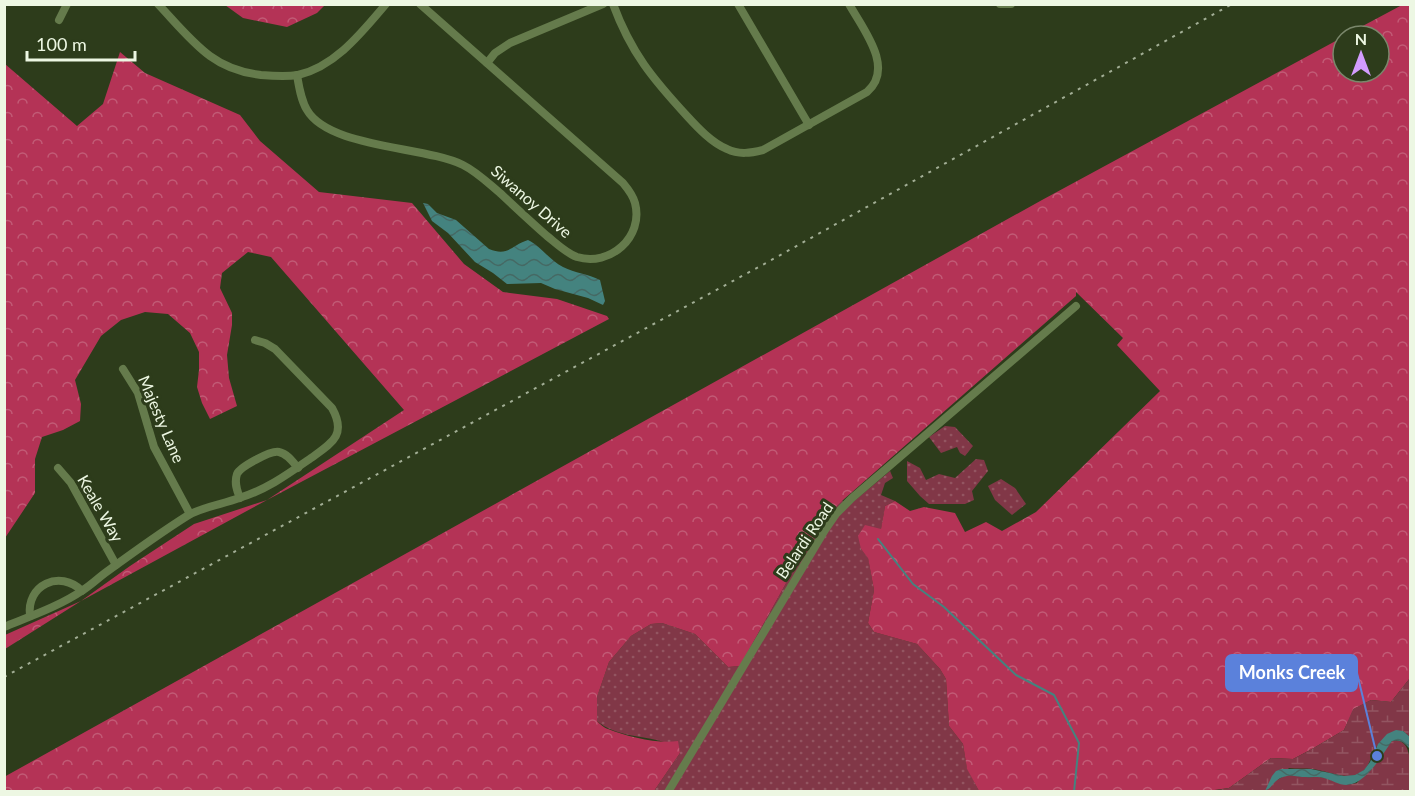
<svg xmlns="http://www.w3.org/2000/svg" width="1415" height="796" font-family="Lato,sans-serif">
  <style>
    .grass { fill: url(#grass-dots) }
    .forest { fill: url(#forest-crowns) }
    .wetland { fill: url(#wetland-marsh) }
    .water { fill: url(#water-waves) }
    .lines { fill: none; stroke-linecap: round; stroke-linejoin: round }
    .stream { stroke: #44837f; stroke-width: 2 }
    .street { stroke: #657b4c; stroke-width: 8 }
    .rail { stroke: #a2ae95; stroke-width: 2; stroke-dasharray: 3 6; stroke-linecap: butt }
    .labels { text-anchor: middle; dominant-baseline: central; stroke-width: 6; stroke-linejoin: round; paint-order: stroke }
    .street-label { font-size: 16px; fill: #edf7e3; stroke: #2d3c1b }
    .leader { fill: none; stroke: #5b81db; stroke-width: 2 }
    .callout-dot { fill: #5b81db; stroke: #2d3c1b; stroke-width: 2 }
    .callout { fill: #5b81db; stroke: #5b81db; stroke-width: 2 }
    .callout-label { font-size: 18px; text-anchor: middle; font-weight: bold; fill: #fff }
  </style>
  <defs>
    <pattern id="grass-dots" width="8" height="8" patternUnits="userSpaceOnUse" patternTransform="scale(1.5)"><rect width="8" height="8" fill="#813747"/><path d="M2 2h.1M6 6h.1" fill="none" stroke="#935561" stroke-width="1.8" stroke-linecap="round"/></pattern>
    <pattern id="forest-crowns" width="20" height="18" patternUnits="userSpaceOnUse" patternTransform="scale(1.5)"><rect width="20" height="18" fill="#b43356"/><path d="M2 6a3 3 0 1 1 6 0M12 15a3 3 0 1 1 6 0" fill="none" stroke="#c25b76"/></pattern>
    <pattern id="wetland-marsh" width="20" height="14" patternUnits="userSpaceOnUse" patternTransform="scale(1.5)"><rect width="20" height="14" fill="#813747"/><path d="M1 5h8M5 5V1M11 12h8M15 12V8" fill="none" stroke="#935561"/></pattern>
    <pattern id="water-waves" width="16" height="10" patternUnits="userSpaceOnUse" patternTransform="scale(1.5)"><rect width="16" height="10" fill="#44837f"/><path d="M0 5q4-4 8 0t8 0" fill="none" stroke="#456964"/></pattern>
  </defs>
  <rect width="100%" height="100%" fill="#2d3c1b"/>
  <!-- grass -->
  <g class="grass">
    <path d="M945,426L955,427L973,446L965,456L960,453L957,447L941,453L929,437Z"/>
    <path d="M976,459L984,460L988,471L972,491L974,500L965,504H929L920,496L907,481V461L920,468L926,480L939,474L955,478Z"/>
    <path d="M890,471L893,478L885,483L881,495L895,501L885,506L881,530L861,549L868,557L874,590L868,623L874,632L917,644L940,669L946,679L949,726L963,744L967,768L979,791H654L680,753C675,749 670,744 664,742C641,735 616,737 597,721V697L609,662L631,636L651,624L662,623L695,634L728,667L740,666L820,522L842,500L847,507Z"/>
    <path d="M1001,479L1015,488L1026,504L1012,515L995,500L988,486Z"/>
  </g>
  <!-- forest -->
  <g class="forest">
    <path d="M225,5H325L317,13L287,27L243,18Z"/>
    <path d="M1402,5H1410V678L1391,702L1371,700L1354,709L1344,730L1312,749L1293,759L1271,758L1229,788L1207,791H979L967,769L963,744L949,726L946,679L940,669L917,644L874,632L868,623L874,590L868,558L861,549L858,536L865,525L881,529L885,506L895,501L910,511L924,507L955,513L965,532L986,522L1002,531L1036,512L1160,391L1117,345L1123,338L1076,292V296L843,500L820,522L740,666L728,667L695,634L662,623L651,624L631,636L609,662L597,697V721C600,724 604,728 608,729C628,737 658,744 678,741L680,753L654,791L5,792L4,777L1042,200L1343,37V72H1379V36H1344Z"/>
    <path d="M120,52L145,73L240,115L260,141L319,192L412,203L464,264L503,292L557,299L607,316L609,319L267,500L81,601L5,649V635L81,601L130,566L194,524L267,500L404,410L271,257L248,252L222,273L220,288L232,313V325L227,355L229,378L237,406L210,419L202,403L197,387L199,370V352L190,333L168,314L145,312L121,320L101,336L75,380L81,404L80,421L63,430L42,437L35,459V493L5,538V64L77,126L103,104Z"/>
  </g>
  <!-- wetland -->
  <path class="wetland" d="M1410,678V737L1403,731C1397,734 1382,740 1378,745C1372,752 1371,763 1364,770C1350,783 1329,771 1313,769C1305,768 1297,769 1289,768L1275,782C1287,772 1292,776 1306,777C1313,778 1318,776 1325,778C1339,782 1340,786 1357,783L1392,741C1415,736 1410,775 1410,791L1207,792L1229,788L1271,758L1293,759L1312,749L1344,730L1353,709L1371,700L1391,702Z"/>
  <!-- water -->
  <g class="water">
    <path d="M423,203L428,204L437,213L456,220L489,249C509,257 511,245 528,240C541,246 549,260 563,267C575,273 588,274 600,280L605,301L603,305L588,298L555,289L541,283L507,284L493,273L475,262L448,233L432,221Z"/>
    <path d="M1396,730L1403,731L1410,737V749C1404,743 1402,739 1392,741C1382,755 1366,784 1347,785C1338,785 1332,780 1324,778C1318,776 1312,778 1306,777C1298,777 1291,774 1283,777C1275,779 1272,788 1265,791L1272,776L1276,771L1281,769H1311L1344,776L1355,775L1364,770L1370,762L1378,744L1387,734Z"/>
  </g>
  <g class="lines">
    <!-- stream -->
    <path class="stream" d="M878,539L913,584L944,607L1016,675L1054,695L1079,743L1074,792"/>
    <!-- street -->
    <g class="street">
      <path d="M158,4C175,22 191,42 210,56C225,67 244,73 261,75C273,76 286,77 298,75C336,66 362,32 386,4"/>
      <path d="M613,4C631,53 653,79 687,116C698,128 712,143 727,149C739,155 751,153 763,150L867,92C895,68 863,29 849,4"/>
      <path d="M738,4L809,125"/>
      <path d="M1000,4H1011"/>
      <path d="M59,20L67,4"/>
      <path d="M487,63L495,53L510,43L603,4"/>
      <path d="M297,75C299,87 301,100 307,110C329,148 424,146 463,165C477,172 488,183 500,193C515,207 531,222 547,236C556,243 566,253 577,257C610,267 644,237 635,203C633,195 628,189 623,183L420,4"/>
      <path d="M123,369L138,393L154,447L190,514"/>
      <path d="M58,468L71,483L116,565"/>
      <path d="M240,498C237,491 234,483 237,474C240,467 271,450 279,452C288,454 293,462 298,468"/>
      <path d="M30,616C26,585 60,569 82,591"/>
      <path d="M4,627C31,616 60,606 83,590C91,585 97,579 105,573C131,554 160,533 187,516C201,507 224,504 239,498C266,490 288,474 311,458C332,443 347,435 332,408L275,349L265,343L255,340"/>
      <path d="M668,792L825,530L836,514L852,498L1076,306"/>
    </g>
    <!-- rail -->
    <path class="rail" d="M4,677L766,263L1232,4"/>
  </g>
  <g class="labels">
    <!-- street labels -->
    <g class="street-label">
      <text transform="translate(532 201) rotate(41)">Siwanoy Drive</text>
      <text transform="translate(162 419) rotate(67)">Majesty Lane</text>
      <text transform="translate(101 508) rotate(60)">Keale Way</text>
      <text transform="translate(804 540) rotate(-56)">Belardi Road</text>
    </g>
  </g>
  <!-- callouts -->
  <path class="leader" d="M1377 756L1357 673"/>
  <circle class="callout-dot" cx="1377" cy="756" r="6"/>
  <rect class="callout" x="1226" y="655" width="131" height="36" rx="6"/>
  <g class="callout-label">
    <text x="1292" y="679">Monks Creek</text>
  </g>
  <!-- border -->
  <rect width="1415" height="796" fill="none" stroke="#edf7e3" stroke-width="12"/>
  <!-- north arrow -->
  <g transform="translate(1361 54)"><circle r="28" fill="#2d3c1b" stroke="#7a876b" stroke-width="1.5"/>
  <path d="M0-4.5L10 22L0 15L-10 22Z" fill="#d29cfd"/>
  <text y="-9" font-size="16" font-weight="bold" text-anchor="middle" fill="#edf7e3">N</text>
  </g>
  <!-- scale -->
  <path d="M27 51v9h108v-9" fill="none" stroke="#edf7e3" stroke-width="3"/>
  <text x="36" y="51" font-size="18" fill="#edf7e3" stroke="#2d3c1b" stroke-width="4.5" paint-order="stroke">100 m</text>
</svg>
